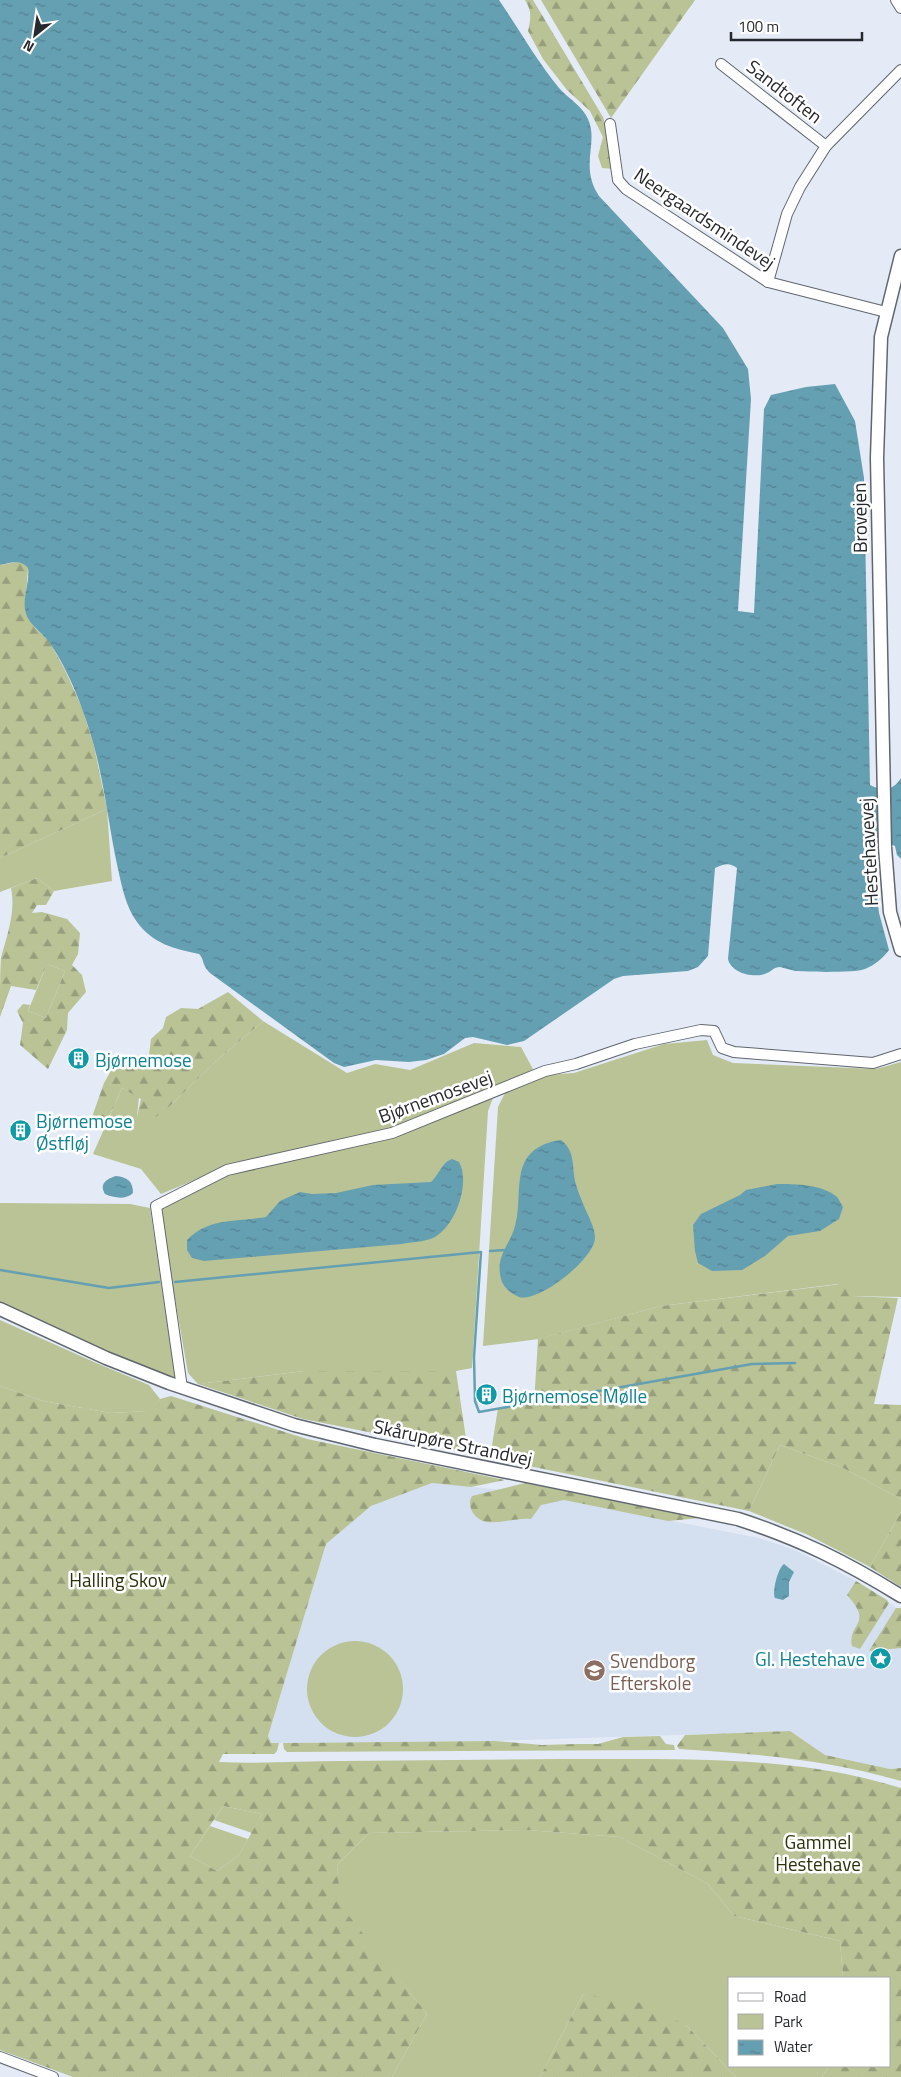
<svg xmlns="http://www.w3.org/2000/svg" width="901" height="2077" font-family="'Titillium Web',sans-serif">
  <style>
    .built { fill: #d4dff0 }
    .green { fill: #b9c396 }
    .forest { fill: url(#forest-firs); fill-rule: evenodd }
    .water { fill: url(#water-ripples) }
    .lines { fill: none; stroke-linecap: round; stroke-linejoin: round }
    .stream { stroke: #659fb2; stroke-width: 2.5 }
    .minor-casing { stroke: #60666f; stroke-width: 12 }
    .tertiary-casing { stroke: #60666f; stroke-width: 15 }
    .minor { stroke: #fff; stroke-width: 10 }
    .tertiary { stroke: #fff; stroke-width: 12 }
    .labels { text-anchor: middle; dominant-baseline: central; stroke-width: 5; stroke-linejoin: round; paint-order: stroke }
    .street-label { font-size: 19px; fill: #25282c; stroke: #fff }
    .culture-label { font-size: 19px; fill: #0d838f; stroke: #fff; text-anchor: start }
    .park-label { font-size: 19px; fill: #2b320c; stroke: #fff }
    .education-label { font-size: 19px; fill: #785e54; stroke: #fff; text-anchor: start }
  </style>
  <defs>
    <pattern id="forest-firs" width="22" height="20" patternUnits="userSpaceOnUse" patternTransform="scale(1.25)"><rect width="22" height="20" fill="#b9c396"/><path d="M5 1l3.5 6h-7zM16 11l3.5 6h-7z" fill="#969e7b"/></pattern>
    <pattern id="water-ripples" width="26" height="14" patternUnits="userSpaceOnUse" patternTransform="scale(1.25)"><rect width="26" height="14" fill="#659fb2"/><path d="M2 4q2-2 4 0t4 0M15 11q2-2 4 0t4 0" fill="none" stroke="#538291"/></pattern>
  </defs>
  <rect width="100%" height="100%" fill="#e4ebf6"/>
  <!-- built -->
  <path class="built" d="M432,1483L524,1492L759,1538L795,1550L856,1581L901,1611V1768L890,1769L825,1755L790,1731L495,1741L271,1743L268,1736L326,1544L371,1506Z"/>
  <!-- green -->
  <g class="green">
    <path d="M107,809L112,881L54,891L37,878L0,892V858Z"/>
    <path d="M47,964L65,971L46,1018L28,1011Z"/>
    <path d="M263,1021L347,1073L375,1064L410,1070L474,1043L521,1047L534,1071L391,1129L226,1167L161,1194L141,1169L93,1154L122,1088L139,1097L137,1117L171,1105L215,1062Z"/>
    <path d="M707,1040L713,1055L733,1063L876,1069L901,1062V1297L852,1296L838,1284L661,1306L539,1339L483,1346L498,1107L506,1091L547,1075L574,1073L664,1044Z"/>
    <path d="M493,1098L488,1111L472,1368L456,1371H304L198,1384L188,1373L159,1208L228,1174L392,1136Z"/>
    <path d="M0,1203L130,1204L150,1208L176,1382L125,1361L0,1304Z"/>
    <path d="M0,1320L94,1362L149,1385L160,1399L148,1411L111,1413L43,1401L0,1386Z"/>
    <path d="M780,1445L841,1467L901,1499V1512L870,1567L808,1535L749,1511Z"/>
    <circle cx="355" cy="1689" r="48"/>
    <path d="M223,1806L262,1814L252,1833L214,1820Z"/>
    <path d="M210,1826L248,1839L239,1855L217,1871L190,1856Z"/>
    <path d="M527,1830L620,1837L708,1884L734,1916L840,1941L843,1978H730V2066H830L822,2077H736L687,2026L583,1994L540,2077H392L427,2014L340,1906L337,1865L369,1833Z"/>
  </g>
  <!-- forest -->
  <g class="forest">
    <path d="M525,0H533L603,117L608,134L613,169L602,168L598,156L603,137L590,111L567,90L543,59L528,31C531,19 532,11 525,0Z"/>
    <path d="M541,0H695L611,118Z"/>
    <path d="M17,562L25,563L28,568L25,610L35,628L49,641L65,670L82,708L94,746L107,809L0,858V565Z"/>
    <path d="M37,878L54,891L46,905H37L32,913L42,912L67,919L80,933L78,954L72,965L82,975L86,992L68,1013L67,1030L48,1069L20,1045L23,1023L17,1011L23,1004L30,1005L28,1011L46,1018L65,971L47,964L36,990L11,986L0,1017C0,1001 0,972 1,958C7,935 16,912 11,888Z"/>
    <path d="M228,992L263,1021L215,1062L171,1105L143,1127L137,1117L141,1099L122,1088L105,1126L92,1117L104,1083L116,1062L134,1066L149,1055L151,1039L163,1028L166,1017L181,1008L198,1009Z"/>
    <path d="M841,1284L852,1296L898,1298L874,1404L901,1405V1499L841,1467L780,1445L749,1511L490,1458L498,1408L534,1404L538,1339L661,1306Z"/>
    <path d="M304,1371H456L468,1452L303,1419L198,1384Z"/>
    <path d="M0,1386L43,1401L111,1413L147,1411L160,1399L171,1396L307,1439L505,1480L471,1487L432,1483L371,1506L326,1544L268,1736L271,1743H279L277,1751L274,1754H223L219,1762C260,1764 302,1761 344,1761C435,1760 525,1759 616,1759C714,1759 807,1759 901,1788V2077H822L830,2066H890V1978H843L840,1941L734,1916L708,1884L620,1837L527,1830L369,1833L337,1865L341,1906L427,2014L392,2077H73L0,2050ZM223,1806L262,1814L239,1855L217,1871L190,1856Z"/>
    <path d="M525,1483L700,1518L668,1521L564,1500L541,1505L531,1519C517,1517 501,1524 487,1522C475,1520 466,1507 472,1496Z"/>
    <path d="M901,1512V1587L870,1567Z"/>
    <path d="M856,1581L887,1600L889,1603L860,1649L852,1646C848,1622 874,1625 847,1595Z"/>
    <path d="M896,1608H901V1648L869,1651Z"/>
    <path d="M790,1731L825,1755L890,1769L901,1768V1781C826,1759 756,1754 679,1749L677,1746L685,1735Z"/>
    <path d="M660,1736L666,1744L674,1745L675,1750L287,1752L284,1749L283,1743L495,1741L542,1745L575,1744H598L623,1737Z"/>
    <path d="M583,1994L643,2003L687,2026L736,2077H540Z"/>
  </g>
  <!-- water -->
  <g class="water">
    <path d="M0,0H499C519,29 537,61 559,88C568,98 583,107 588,119C599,143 579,166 599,196L723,328L748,369L751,399L738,611L754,613L764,409L771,395L806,387L835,384L855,421L864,478L870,785C883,792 894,790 901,778V859L897,855L895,846L884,841L871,848L879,913L889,950C883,958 875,965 865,969C855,973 808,972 795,971C790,970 785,968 780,967C774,967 772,971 767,973C754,979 731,973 728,959L737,868C729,862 724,864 715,868L708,956L698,967L688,971L623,976L614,979L524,1041L507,1045L473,1037L465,1038L444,1054L426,1060L409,1062L376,1060L344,1067L334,1063L210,973C201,964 205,960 199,954C175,949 153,944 137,922C126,907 122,887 118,869C109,828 105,787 94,746C85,713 69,670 49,642C41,631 27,624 25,609C23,596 30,581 28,568C21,559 10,563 0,565Z"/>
    <path d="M561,1140C575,1151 572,1165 575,1181C577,1190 581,1198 584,1206C588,1216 595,1227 595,1238C595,1258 539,1303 519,1297C511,1294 503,1287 501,1279C495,1256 509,1247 515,1226C523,1200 511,1162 539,1147C547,1143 552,1141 561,1140Z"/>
    <path d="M452,1159L459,1162C471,1183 455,1228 433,1238C424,1242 411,1242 402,1244L204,1261L192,1258L187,1250V1240C209,1217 237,1222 266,1217L280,1201L300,1192L312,1194L336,1193L373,1185L431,1182C439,1175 441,1163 452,1159Z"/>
    <path d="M116,1176C127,1177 133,1181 133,1193C126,1200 114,1198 105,1194C99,1184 106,1179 116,1176Z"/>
    <path d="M777,1184C795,1184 822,1184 837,1197C839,1199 841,1204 843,1207L839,1219L820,1231L788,1236L765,1256L742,1270L712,1271L698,1263L695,1251L693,1225L701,1214L740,1195L746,1190Z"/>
    <path d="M784,1564L794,1572L789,1582V1596L783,1600L775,1598C772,1591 778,1568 784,1564Z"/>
  </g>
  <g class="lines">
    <!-- stream -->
    <g class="stream">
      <path d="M490,1251L505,1250"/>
      <path d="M0,1270L109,1288L159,1282"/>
      <path d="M175,1282L481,1252L474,1357L475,1401L479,1412L752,1364L795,1363"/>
    </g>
    <defs>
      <g id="minor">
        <path d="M896,0L901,8"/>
        <path d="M721,64L826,146"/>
        <path d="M610,124L618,180L626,189L768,282L886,312"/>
        <path d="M768,282L787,214L800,187L826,146L901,70"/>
        <path d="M182,1388L156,1206L227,1170L392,1133L545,1071L576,1064L635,1044L701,1030L714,1031L722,1048L734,1052L873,1063L901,1054"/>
        <path d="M0,2057L53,2077"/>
      </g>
      <g id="tertiary">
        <path d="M901,256L881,337L877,458L885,847L890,912L901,950"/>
        <path d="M0,1309L106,1358L169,1383L294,1425L375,1445L738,1519C800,1539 846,1562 901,1596"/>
      </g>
    </defs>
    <!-- minor casing -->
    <use href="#minor" class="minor-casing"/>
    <!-- tertiary casing -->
    <use href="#tertiary" class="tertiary-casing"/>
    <!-- minor -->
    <use href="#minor" class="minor"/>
    <!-- tertiary -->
    <use href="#tertiary" class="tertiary"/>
  </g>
  <!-- icons -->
  <defs>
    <symbol id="building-disc" viewBox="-11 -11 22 22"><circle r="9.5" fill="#0f9aa8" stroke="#fff"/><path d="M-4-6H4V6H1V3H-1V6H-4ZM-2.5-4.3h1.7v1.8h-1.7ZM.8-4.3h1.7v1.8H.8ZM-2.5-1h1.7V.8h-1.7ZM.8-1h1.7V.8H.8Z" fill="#fff"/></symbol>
    <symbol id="sight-disc" viewBox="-11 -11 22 22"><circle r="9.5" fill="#0f9aa8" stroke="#fff"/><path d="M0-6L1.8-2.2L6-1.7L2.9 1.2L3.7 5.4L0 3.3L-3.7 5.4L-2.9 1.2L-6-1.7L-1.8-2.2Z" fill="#fff"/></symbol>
    <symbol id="school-disc" viewBox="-11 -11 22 22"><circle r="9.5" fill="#8d6e63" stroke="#fff"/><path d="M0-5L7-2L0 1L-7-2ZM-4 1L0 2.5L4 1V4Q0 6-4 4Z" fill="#fff"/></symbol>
  </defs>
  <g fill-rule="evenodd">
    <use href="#building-disc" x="66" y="1046" width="25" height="25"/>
    <use href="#building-disc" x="8" y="1118" width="25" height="25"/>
    <use href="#building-disc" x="474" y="1382" width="25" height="25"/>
    <use href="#sight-disc" x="868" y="1646" width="25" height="25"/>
    <use href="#school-disc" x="582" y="1658" width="25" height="25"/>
  </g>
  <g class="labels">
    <!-- street labels -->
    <g class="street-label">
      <text transform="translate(785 91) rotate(38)">Sandtoften</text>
      <text transform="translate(705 218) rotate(34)">Neergaardsmindevej</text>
      <text transform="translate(859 518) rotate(-91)">Brovejen</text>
      <text transform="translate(868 852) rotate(-93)">Hestehavevej</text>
      <text transform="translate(435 1096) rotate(-20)">Bjørnemosevej</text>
      <text transform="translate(453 1442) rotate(12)">Skårupøre Strandvej</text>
    </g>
    <!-- culture labels -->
    <g class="culture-label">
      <text x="95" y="1059">Bjørnemose</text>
      <text x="36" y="1120">Bjørnemose<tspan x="36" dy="22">Østfløj</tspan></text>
      <text x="502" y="1395">Bjørnemose Mølle</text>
      <text x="865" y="1658" text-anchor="end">Gl. Hestehave</text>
    </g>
    <!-- park labels -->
    <g class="park-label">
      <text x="118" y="1579">Halling Skov</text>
      <text x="818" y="1841">Gammel<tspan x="818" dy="22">Hestehave</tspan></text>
    </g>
    <!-- education labels -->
    <g class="education-label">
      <text x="610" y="1660">Svendborg<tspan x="610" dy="22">Efterskole</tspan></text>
    </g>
  </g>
  <!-- legend -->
  <rect x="728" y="1977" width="162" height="90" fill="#ffffff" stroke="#a8a9ab"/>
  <rect x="738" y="1993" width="25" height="8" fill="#ffffff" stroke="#a8a9ab"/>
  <text x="774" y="2002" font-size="15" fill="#25282c">Road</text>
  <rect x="738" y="2014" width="25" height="15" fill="#b9c396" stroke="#a8a9ab"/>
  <text x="774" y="2027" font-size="15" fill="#25282c">Park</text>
  <rect x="738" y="2040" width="25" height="15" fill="url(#water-ripples)" stroke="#a8a9ab"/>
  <text x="774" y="2052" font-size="15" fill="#25282c">Water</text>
  <!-- north arrow -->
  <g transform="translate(35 35) rotate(210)" stroke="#ffffff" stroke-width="4" paint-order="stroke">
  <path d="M0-4L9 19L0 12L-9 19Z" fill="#25282c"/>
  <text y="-8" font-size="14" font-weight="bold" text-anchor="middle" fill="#25282c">N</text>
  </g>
  <!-- scale -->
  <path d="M731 32v8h131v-8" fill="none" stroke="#25282c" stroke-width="2.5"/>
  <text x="738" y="32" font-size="15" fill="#25282c" stroke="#ffffff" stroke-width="4" paint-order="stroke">100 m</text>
</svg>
